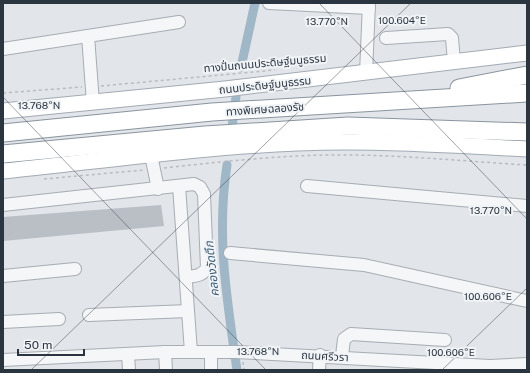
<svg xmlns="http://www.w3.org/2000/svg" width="530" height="373" font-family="'Public Sans','Noto Sans Thai',sans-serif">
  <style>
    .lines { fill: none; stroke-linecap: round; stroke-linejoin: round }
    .canal { stroke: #9fb7c6; stroke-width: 9 }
    .building { fill: #b9bfc5 }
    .minor-casing { stroke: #a7adb3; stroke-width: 14 }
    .major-casing { stroke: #a2abb4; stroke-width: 17 }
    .highway-casing { stroke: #8a959f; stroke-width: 19 }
    .path { stroke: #b8bcc1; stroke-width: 1.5; stroke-dasharray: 3 3; stroke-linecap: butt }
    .minor { stroke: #f4f6f8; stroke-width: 12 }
    .major { stroke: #fff; stroke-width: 15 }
    .highway { stroke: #fff; stroke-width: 17 }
    .ticks { fill: none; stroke: #2b3540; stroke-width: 1; stroke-opacity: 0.45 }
    .labels { text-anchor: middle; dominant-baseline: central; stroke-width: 4; stroke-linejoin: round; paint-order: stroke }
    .street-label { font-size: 11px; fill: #2b3540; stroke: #f1f4f7 }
    .water-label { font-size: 12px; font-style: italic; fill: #385970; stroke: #f1f4f7 }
    .ticks-label { font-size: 10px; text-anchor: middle; fill: #2b3540; stroke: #f1f4f7; stroke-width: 4; stroke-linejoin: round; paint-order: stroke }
  </style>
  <rect width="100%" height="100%" fill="#e2e5e9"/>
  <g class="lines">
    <!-- canal -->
    <g class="canal">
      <path d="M241,67L255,3"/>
      <path d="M231,135L236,97"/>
      <path d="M227,165C216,236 227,300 237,370"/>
    </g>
  </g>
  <!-- building -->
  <path class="building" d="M161,205L164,226L3,241V217Z"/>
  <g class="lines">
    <defs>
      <g id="minor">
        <path d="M269,3L369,8"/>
        <path d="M88,36L93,103"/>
        <path d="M386,38L448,34L452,38L454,62"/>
        <path d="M3,49L179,22"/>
        <path d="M366,73L369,3"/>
        <path d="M151,155L158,189"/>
        <path d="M179,186L191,352"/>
        <path d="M307,186L527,206"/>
        <path d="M3,205L194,184L200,187L204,194L207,268C202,276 195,276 186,277"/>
        <path d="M230,253L364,265L527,301"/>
        <path d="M3,276L75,269"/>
        <path d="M89,315L188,311"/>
        <path d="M3,322L59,319"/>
        <path d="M165,352L166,370"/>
        <path d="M211,352V370"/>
        <path d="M128,354L129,370"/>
        <path d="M342,356L344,339L351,334L445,340"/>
        <path d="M3,360L165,352H236L490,366L527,364"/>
        <path d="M319,370L320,355"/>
      </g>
      <g id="major">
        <path d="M3,111L225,89L527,53"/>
        <path d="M3,171C101,161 199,147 298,143C374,140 451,145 527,149"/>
      </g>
      <g id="highway">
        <path d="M459,88L527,75"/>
        <path d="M3,133L212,112L527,93"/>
        <path d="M3,154L205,135L348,126L527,132"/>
      </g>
    </defs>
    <!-- minor casing -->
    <use href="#minor" class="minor-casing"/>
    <!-- major casing -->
    <use href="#major" class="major-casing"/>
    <!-- highway casing -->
    <use href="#highway" class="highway-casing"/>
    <!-- path -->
    <g class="path">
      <path d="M101,86L275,70"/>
      <path d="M3,93L82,87"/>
      <path d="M164,168C218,162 272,156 327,155C394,154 460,161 527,165"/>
      <path d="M44,179L144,170"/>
      <path d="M243,362L244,370"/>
    </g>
    <!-- minor -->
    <use href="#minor" class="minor"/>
    <!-- major -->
    <use href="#major" class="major"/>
    <!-- highway -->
    <use href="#highway" class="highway"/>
  </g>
  <!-- ticks -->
  <path class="ticks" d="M319,3L527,219M3,97L266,370M31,370L411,3M442,370L527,288"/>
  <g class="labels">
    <!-- street labels -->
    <g class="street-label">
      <text transform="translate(265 63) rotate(-5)">ทางปั่นถนนประดิษฐ์มนูธรรม</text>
      <text transform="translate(265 85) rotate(-6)">ถนนประดิษฐ์มนูธรรม</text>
      <text transform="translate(265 109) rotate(-4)">ทางพิเศษฉลองรัช</text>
      <text transform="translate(325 356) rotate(3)">ถนนศรีวรา</text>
    </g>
    <!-- water labels -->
    <g class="water-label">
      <text transform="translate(212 269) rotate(-96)">คลองวัดตึก</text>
    </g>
  </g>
  <g class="ticks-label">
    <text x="402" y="24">100.604°E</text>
    <text x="327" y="25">13.770°N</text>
    <text x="39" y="109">13.768°N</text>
    <text x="491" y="214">13.770°N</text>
    <text x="488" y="300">100.606°E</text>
    <text x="258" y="355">13.768°N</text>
    <text x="451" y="356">100.606°E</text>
  </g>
  <!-- border -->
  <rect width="530" height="373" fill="none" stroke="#2b3540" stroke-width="8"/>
  <!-- scale -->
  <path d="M18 349v6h66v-6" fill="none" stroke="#2b3540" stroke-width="2"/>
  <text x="24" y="349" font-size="12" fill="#2b3540" stroke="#f1f4f7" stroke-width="3" paint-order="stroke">50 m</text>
</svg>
